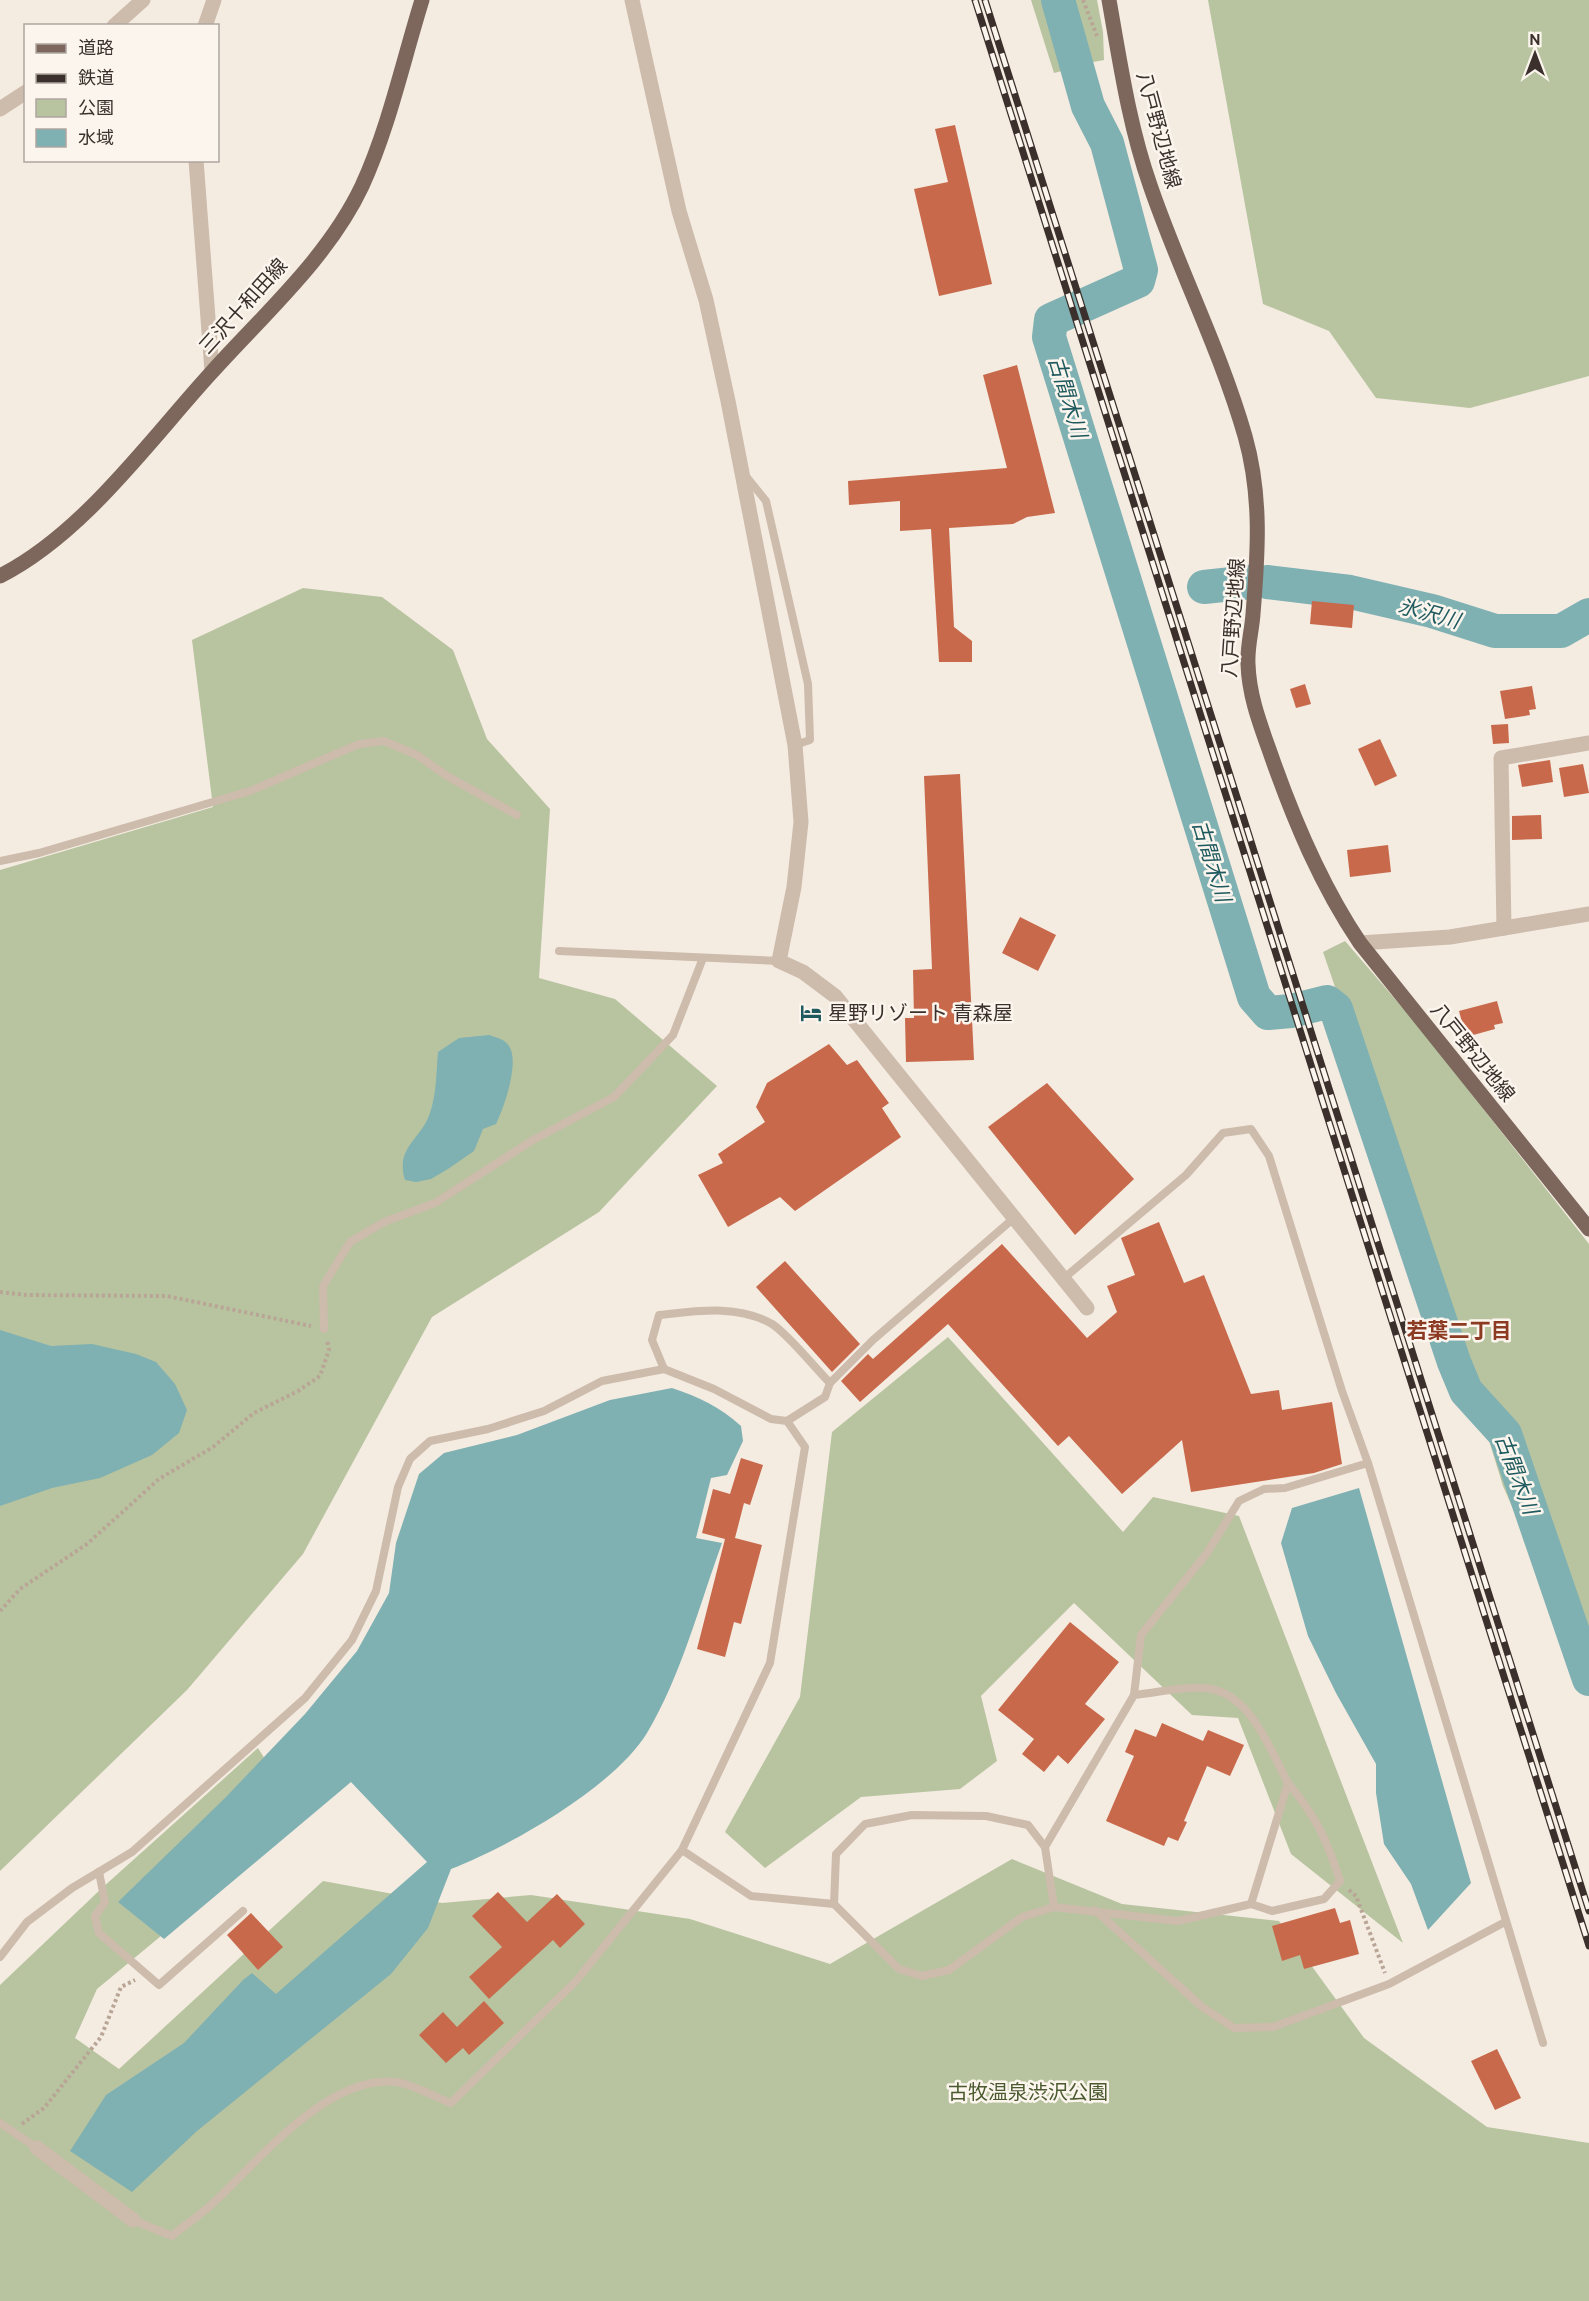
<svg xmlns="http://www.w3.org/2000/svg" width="1589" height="2301" font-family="Cabin,'Noto Sans JP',sans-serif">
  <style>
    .green { fill: #b8c4a0 }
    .water { fill: #7fb0b2 }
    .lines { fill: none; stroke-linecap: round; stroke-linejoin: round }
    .river { stroke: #7fb0b2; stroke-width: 34 }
    .building { fill: #c8694b }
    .path { stroke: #b9a596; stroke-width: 4; stroke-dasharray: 3 3; stroke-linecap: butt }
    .lane { stroke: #cdbbac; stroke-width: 8 }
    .street { stroke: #cdbbac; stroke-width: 15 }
    .primary { stroke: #7d675c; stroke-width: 15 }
    .rail-casing { stroke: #3b302b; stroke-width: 7 }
    .rail { stroke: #fbf5ee; stroke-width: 4.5; stroke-dasharray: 14; stroke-linecap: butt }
    .labels { text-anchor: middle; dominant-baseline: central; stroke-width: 5; stroke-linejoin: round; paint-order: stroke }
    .street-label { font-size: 20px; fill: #3b302b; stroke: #fbf5ee }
    .poi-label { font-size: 20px; fill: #3b302b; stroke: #fbf5ee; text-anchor: start }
    .park-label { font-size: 20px; fill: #4a5a2e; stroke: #fbf5ee }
    .water-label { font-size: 21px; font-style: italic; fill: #1f5a5e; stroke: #fbf5ee }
    .neighbourhood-label { font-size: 21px; font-weight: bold; fill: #8c3b22; stroke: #fbf5ee }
  </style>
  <rect width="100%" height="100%" fill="#f4ebe1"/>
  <!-- green -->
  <g class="green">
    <path d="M1031,0H1044L1066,70L1054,73Z"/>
    <path d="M1067,0H1097L1103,32L1104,60L1088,63Z"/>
    <path d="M1208,0H1589V376L1470,408L1376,398L1329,331L1263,304Z"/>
    <path d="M303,588L382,597L453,650L487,739L550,809L539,978L615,999L717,1086L599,1212L432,1317L303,1554L187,1690L0,1871V870L213,807L192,640Z"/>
    <path d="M1345,941L1420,1028L1589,1244V1672L1578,1656L1503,1486L1470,1379L1323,952Z"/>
    <path d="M948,1337L1123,1532L1153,1497L1239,1516L1403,1943L1291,1854L1238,1718L1192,1715L1074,1603L981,1696L997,1761L960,1789L861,1797L765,1868L725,1832L800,1697L832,1432Z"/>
    <path d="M258,1748L302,1819L97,1989L75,2038L119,2069L323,1881L442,1903L531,1895L690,1919L830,1964L1012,1859L1122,1904L1279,1921L1364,2038L1487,2127L1589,2143V2301H0V1985L102,1888Z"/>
  </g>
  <!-- water -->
  <g class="water">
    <path d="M1044,0H1067L1088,63L1066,70Z"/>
    <path d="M489,1035C497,1038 505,1039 509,1046C520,1062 504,1108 496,1124L483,1129L474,1151L448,1169L431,1179L416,1182L405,1180C395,1147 421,1140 430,1113C437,1092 436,1073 438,1052L459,1038Z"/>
    <path d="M0,1330L51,1346L92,1344L136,1354L156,1362L175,1384L187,1410L179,1433L152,1455L100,1478L52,1488L0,1506Z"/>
    <path d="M672,1388C699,1397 720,1407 741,1426L743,1441L727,1475L711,1478L696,1538L722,1543C699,1606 681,1676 647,1733C613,1788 510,1846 451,1869L428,1928L391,1974L197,2131L132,2192L70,2151L106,2095L184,2043L243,1980L252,1973L276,1994L427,1862L351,1782L164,1939L118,1902L226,1797L305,1714L357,1651L389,1593L396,1543L419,1474L444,1453L517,1435L610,1400Z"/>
    <path d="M1359,1488L1471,1883L1428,1930L1411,1884L1384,1844L1376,1793V1764L1336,1693L1308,1636L1281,1543L1292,1508Z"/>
  </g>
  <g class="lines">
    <!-- river -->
    <g class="river">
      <path d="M1058,0L1088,106L1107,143L1141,270L1138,281L1051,320L1049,337L1254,997L1268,1013L1291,1011L1327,1002L1336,1009L1454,1362L1466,1391L1505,1434L1589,1679"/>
      <path d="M1267,582L1350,592L1432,611L1495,631H1561L1589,615"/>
      <path d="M1204,587L1251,582"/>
    </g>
  </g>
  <!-- building -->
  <g class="building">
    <path d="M955,125L992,284L939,296L914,189L948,182L935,129Z"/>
    <path d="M1017,365L1055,513L1027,517L1013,524L949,528L954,627L972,641V662H939L931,529L900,531V501L849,505L848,481L1007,468L983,375Z"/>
    <path d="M1312,601L1354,605L1352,628L1310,624Z"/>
    <path d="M1305,684L1311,704L1296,708L1290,689Z"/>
    <path d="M1532,686L1536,709L1529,710L1530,715L1505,719L1500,691Z"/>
    <path d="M1508,724L1509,743L1493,744L1491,725Z"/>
    <path d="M1380,739L1397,776L1375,786L1358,749Z"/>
    <path d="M1550,760L1553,782L1522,787L1518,765Z"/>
    <path d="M1583,764L1589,793L1564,797L1559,768Z"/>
    <path d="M960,774L974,1060L906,1062L905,1018H914L913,970L932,969L924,776Z"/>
    <path d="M1541,815L1542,839L1512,840V816Z"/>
    <path d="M1388,845L1391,872L1350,877L1347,850Z"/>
    <path d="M1020,917L1056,935L1038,971L1002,953Z"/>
    <path d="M1497,1001L1503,1023L1494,1025L1495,1029L1466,1037L1459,1011Z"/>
    <path d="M829,1044L847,1065L857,1060L889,1103L882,1108L901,1137L795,1211L780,1197L728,1227L698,1175L723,1163L718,1154L765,1122L756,1107L767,1083Z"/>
    <path d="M1047,1083L1134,1179L1075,1235L988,1127Z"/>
    <path d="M1159,1222L1184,1283L1204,1275L1251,1394L1279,1390L1282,1410L1332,1402L1342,1464L1314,1473L1191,1492L1182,1440L1122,1494L1069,1436L1058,1446L948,1324L860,1402L841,1381L868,1354L873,1359L1002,1244L1087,1338L1117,1312L1107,1286L1135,1275L1121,1238Z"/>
    <path d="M785,1261L860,1344L832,1372L756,1287Z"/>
    <path d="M741,1458L763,1465L750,1505L744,1503L735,1538L762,1545L741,1624L734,1622L725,1657L697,1649L725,1539L702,1533L713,1489L730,1494Z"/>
    <path d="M1070,1622L1119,1662L1085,1704L1105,1719L1068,1764L1058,1755L1044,1772L1022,1754L1034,1739L998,1710Z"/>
    <path d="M1162,1723L1203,1741L1208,1730L1244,1745L1230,1776L1207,1766L1184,1821L1187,1822L1178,1841L1168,1837L1164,1846L1106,1821L1134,1756L1125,1752L1135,1729L1156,1737Z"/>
    <path d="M498,1892L527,1922L557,1894L585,1924L560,1948L553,1940L489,1999L469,1977L502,1947L472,1916Z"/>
    <path d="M1335,1908L1340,1923L1350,1920L1359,1954L1304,1969L1300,1955L1282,1961L1272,1926Z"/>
    <path d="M251,1913L283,1947L258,1970L227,1935Z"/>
    <path d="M484,2001L504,2023L469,2055L463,2048L446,2063L419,2035L443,2012L457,2027Z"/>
    <path d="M1497,2049L1521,2098L1495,2110L1471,2061Z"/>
  </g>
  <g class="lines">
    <!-- path -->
    <g class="path">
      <path d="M1083,0L1097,36"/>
      <path d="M0,1292L27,1295L167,1296L311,1326"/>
      <path d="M0,1611L20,1589L87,1544L159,1479L213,1447L254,1413L298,1391L320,1376L329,1350L327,1340"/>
      <path d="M1349,1890L1356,1896L1385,1973"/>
      <path d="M22,2124L44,2108L101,2037L121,1987L135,1980"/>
    </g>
    <!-- lane -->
    <g class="lane">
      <path d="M745,475L766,501L808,684L810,740L795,745"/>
      <path d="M0,861L39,853L250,791L359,744L384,741L417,755L447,776L517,815"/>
      <path d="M559,951L779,961"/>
      <path d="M1063,1279L1186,1175L1223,1133L1251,1129L1269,1156L1342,1391L1368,1463L1543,2043"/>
      <path d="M324,1329L323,1286L350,1242L384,1222L435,1203L533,1140L614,1097L673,1035L703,958"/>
      <path d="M664,1369L652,1340L659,1315C696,1311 738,1304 772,1324C788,1334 815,1368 830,1383"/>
      <path d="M787,1421L825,1397L830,1383L873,1340L1014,1218"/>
      <path d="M1134,1695L1141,1635L1207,1553L1239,1501L1264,1489L1285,1488L1368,1463"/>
      <path d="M682,1850L751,1896L834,1904L899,1969L922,1976L949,1970L1022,1917L1054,1907L1178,1921L1251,1904L1288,1783C1269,1748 1250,1691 1204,1688C1182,1686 1156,1693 1134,1695L1045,1847"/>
      <path d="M99,1872L105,1902L95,1916L99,1933L159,1985L243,1911"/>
      <path d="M834,1904L836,1854L865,1824L912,1815L986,1816L1028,1825L1045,1847L1054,1907"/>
      <path d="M1251,1904L1272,1911L1324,1899L1340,1881C1326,1838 1317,1818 1288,1783"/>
      <path d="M1095,1910L1201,2006L1234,2028L1273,2027L1389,1984L1505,1922"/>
      <path d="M0,1957L27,1922L72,1888L132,1852L305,1698L352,1640L376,1591L398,1487L410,1459L430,1441L488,1429L544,1411L602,1381L664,1369L714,1389L771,1419L787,1421L805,1447L770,1663L682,1850L576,1981L451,2103C434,2097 413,2084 396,2082C326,2075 258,2162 211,2205C199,2216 185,2225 172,2236L133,2220"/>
      <path d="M0,2123L37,2148"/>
    </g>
    <!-- street -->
    <g class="street">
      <path d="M632,0L679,211L706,300L728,401L795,745L801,822L794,887L779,961L803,972L835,996L1087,1308"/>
      <path d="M114,26L143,0"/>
      <path d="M205,26L214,0"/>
      <path d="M0,109L26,92"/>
      <path d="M196,160L212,371"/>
      <path d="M1504,928L1501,758L1589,743"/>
      <path d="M1360,943L1450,937L1589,914"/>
      <path d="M37,2148L133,2220"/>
    </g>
    <!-- primary -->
    <g class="primary">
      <path d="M1109,0C1120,62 1129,125 1150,185C1179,270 1220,349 1245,436C1262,496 1258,553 1253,614C1252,630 1247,647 1248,664C1249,696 1260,724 1271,755C1294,821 1321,885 1360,943L1589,1229"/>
      <path d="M0,576C83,534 149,441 211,373C264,314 328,258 362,186C389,127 403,61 422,0"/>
    </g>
    <defs>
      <g id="rail">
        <path d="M975,0L1589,1946"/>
        <path d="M985,0L1589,1911"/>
      </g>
    </defs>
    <!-- rail casing -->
    <use href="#rail" class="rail-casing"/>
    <!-- rail -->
    <use href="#rail" class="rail"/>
  </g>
  <!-- icons -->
  <defs>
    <symbol id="hotel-bare" viewBox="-9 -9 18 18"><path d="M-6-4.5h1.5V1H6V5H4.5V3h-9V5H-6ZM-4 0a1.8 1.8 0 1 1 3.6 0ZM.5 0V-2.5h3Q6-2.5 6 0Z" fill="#1f5a5e" stroke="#fbf5ee" stroke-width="2.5" paint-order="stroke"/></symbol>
  </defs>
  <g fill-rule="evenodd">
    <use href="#hotel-bare" x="796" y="998" width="30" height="30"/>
  </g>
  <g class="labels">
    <!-- street labels -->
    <g class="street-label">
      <text transform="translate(1159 130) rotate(75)">八戸野辺地線</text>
      <text transform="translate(243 306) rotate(-48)">三沢十和田線</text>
      <text transform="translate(1233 618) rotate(-86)">八戸野辺地線</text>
      <text transform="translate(1473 1052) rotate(51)">八戸野辺地線</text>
    </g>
    <!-- poi labels -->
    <g class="poi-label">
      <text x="828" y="1013">星野リゾート 青森屋</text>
    </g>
    <!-- park labels -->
    <g class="park-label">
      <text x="1028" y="2092">古牧温泉渋沢公園</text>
    </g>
    <!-- water labels -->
    <g class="water-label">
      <text transform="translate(1068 397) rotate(73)">古間木川</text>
      <text transform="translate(1429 613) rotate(15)">氷沢川</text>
      <text transform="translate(1212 861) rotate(73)">古間木川</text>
      <text transform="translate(1517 1474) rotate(69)">古間木川</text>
    </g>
    <!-- neighbourhood labels -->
    <g class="neighbourhood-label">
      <text x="1459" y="1330">若葉二丁目</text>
    </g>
  </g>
  <!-- legend -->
  <rect x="24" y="24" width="195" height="138" fill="#fbf5ee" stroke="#aea6a0" stroke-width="1.5"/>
  <rect x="36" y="44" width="30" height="9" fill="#7d675c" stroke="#aea6a0" stroke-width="1.5"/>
  <text x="78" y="54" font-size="18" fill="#3b302b">道路</text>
  <rect x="36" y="74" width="30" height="9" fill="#3b302b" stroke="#aea6a0" stroke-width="1.5"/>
  <text x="78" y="84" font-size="18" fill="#3b302b">鉄道</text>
  <rect x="36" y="99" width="30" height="18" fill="#b8c4a0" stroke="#aea6a0" stroke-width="1.5"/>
  <text x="78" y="114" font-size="18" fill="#3b302b">公園</text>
  <rect x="36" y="129" width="30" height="18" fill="#7fb0b2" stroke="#aea6a0" stroke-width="1.5"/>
  <text x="78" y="144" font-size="18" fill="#3b302b">水域</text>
  <!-- north arrow -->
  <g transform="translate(1535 54)" stroke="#fbf5ee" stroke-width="4.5" paint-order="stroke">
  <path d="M0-4.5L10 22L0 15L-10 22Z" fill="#3b302b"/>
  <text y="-9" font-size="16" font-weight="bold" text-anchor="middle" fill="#3b302b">N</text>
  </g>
</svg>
